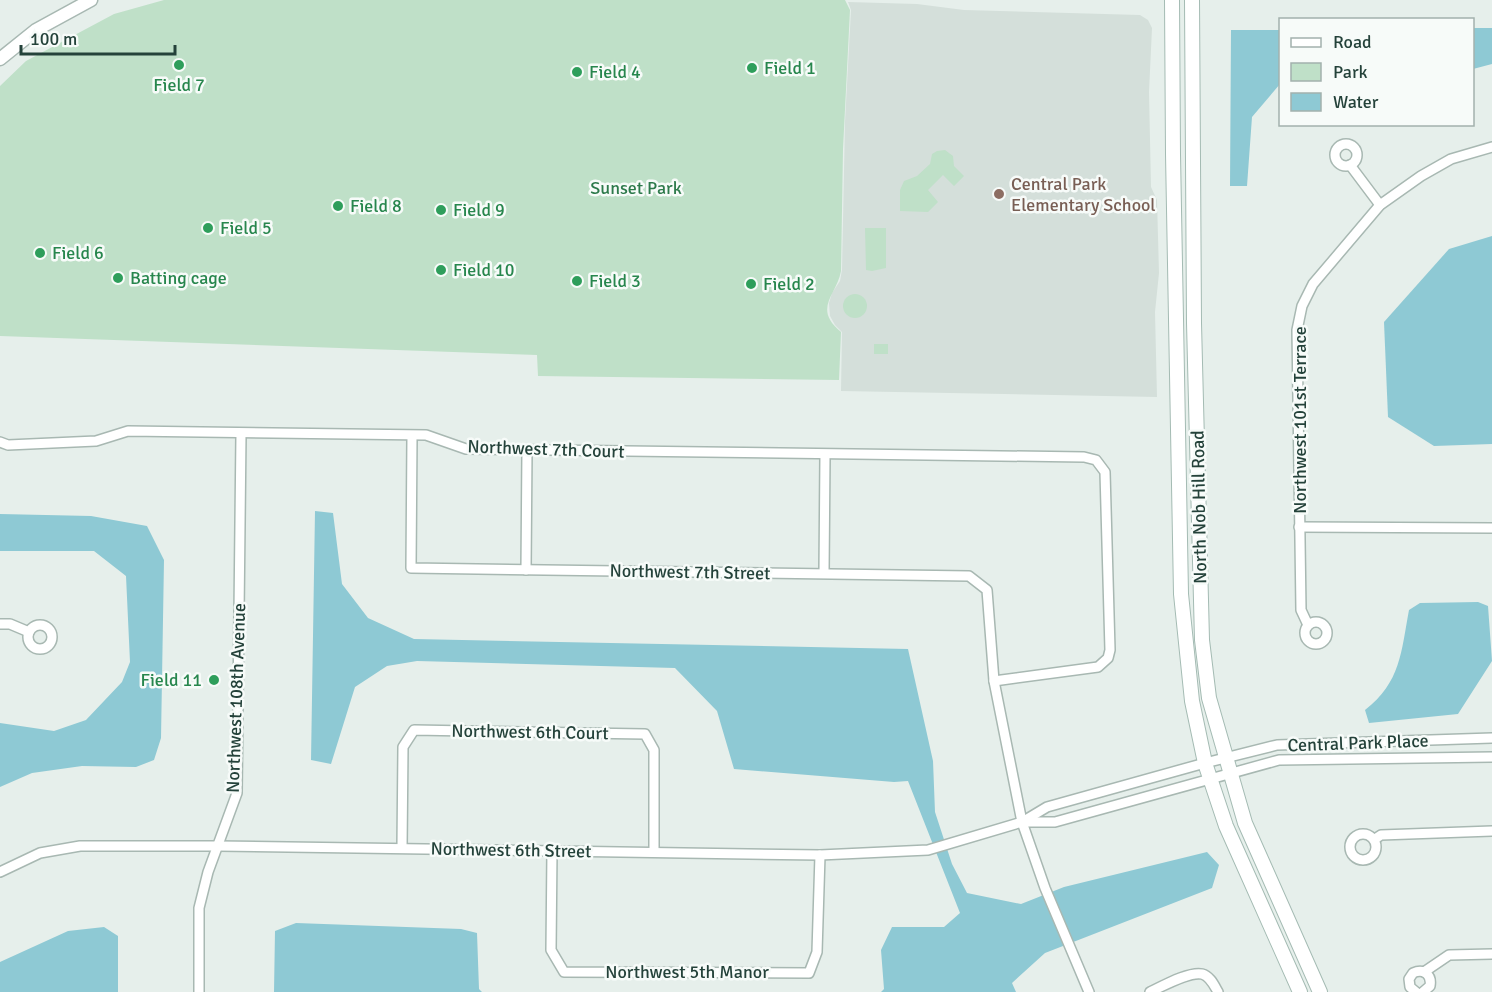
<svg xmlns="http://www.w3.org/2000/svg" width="1492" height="992" font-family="Signika,sans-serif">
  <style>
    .built { fill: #d4dfda }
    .green { fill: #bfe0c8 }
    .water { fill: #8ec9d4 }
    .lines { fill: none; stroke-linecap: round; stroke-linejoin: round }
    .minor-casing { stroke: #a8b8b2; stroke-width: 12 }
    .tertiary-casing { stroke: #a8b8b2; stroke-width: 15 }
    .secondary-casing { stroke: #a4bbb3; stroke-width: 16 }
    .minor { stroke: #fff; stroke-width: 9 }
    .tertiary { stroke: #fff; stroke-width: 12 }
    .secondary { stroke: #fff; stroke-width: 14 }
    .leisure-dot { fill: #2e9e5b; stroke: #f7fbf9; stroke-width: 2 }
    .education-dot { fill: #8d6e63; stroke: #f7fbf9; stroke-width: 2 }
    .labels { text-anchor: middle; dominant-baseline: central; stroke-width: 5; stroke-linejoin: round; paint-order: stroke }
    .leisure-label { font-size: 18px; fill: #27864d; stroke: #f7fbf9; text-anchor: start }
    .education-label { font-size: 18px; fill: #785e54; stroke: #f7fbf9; text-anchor: start }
    .park-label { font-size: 18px; fill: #2d7a4b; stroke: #f7fbf9 }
    .street-label { font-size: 18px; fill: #24423a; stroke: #f7fbf9 }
  </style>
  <rect width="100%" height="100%" fill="#e6efeb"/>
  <!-- built -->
  <path class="built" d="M848,2L917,4L964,10L1140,15L1148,20L1152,28L1149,92L1151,187L1157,200L1159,273L1155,312L1157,397L841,391L842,332L835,325L830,316L829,303L832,293L840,281L842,270L845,122L851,10Z"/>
  <!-- green -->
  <g class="green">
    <path d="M164,0H845L850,10L843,149L841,271C837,295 812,308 841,332L839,380L538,376L537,355L0,336V86L26,61L114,14Z"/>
    <path d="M945,150L953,156L954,166L964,176L954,186L943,175L928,190L938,202L928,212L900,211V190L904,181L917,176L930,164L932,154L937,151Z"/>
    <path d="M865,228H886V268L872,271L866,270Z"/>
    <circle cx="855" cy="306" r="12"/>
    <rect x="874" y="344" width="14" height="10"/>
  </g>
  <!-- water -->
  <g class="water">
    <path d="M1473,28H1492V64L1473,69Z"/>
    <path d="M1231,30H1280V84L1252,117L1247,186H1230Z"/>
    <path d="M1492,236V444L1434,446L1388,417L1384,322L1449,249Z"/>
    <path d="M315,511L333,513L342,584L368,618L414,639L908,649L933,761L935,812L952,864L967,893L1021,904L1064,887L1207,852L1219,865L1212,888L1045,953L1012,983L1016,992H881L884,989L881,950L892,927H944L960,913L908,781L894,782L734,769L717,711L675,668L417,661L387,666L355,687L331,764L311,760Z"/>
    <path d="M0,514L91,516L147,526L164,560L161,738L154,760L136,767L82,766L32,773L0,787V723L54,731L86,720L122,682L130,662L126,576L94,551H0Z"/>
    <path d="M1478,602L1488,606L1492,661L1458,714L1369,723L1365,710C1401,682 1401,652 1409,610L1420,603Z"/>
    <path d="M296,923L461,929L477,933L479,989L482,992H274L275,931Z"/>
    <path d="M104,927L118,936V992H0V962L68,931Z"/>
  </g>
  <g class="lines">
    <defs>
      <g id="minor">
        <circle cx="1346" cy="155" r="11"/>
        <path d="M1350,165L1380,205"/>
        <path d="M412,436L411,568L969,576L987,590L994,681L1022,822L1045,888L1089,992"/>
        <path d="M0,442L8,445L96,441L128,431L426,435L466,449L1084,457L1096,460L1105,472L1110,650L1108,658L1098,667L994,681"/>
        <path d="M1299,527L1492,528"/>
        <path d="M526,570L527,450"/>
        <path d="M824,573L825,455"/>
        <circle cx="1316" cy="633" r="11"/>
        <path d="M0,624H10L29,632"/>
        <circle cx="40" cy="637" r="12"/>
        <path d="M1308,625L1301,610L1297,330L1302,306L1313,284L1380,205L1421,176L1451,159L1492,147"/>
        <path d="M1024,822H1055L1279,760L1492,757"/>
        <circle cx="1363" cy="847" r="13"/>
        <path d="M1375,839L1381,835L1492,831"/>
        <path d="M402,848L403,747L414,730L645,734L654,750V852"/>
        <path d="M552,851L551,950L564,972L809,973L817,952L820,855"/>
        <path d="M0,872L40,853L80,846H218L820,855L928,850L1022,822L1047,807L1205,763L1277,745L1492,738"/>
        <path d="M1424,972L1449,955L1492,954"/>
        <path d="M199,992V908L208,872L237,793L241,434"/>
        <path d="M1150,992C1161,987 1189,971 1202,974C1210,976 1214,985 1218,992"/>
        <path d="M1416,992L1410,987L1409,979L1413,973C1424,968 1432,975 1430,986L1423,992"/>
      </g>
      <path id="tertiary" d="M0,59L36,30L91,0"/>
      <g id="secondary">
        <path d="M1172,0L1173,154L1181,594L1192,701L1205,763L1226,826L1300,992"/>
        <path d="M1192,0L1194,323L1202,640L1209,698L1245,823L1320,992"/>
      </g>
    </defs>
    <!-- minor casing -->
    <use href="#minor" class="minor-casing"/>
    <!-- tertiary casing -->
    <use href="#tertiary" class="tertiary-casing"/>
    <!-- secondary casing -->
    <use href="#secondary" class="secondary-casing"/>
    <!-- minor -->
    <use href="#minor" class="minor"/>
    <!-- tertiary -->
    <use href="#tertiary" class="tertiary"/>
    <!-- secondary -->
    <use href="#secondary" class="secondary"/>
  </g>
  <!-- markers -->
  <g class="leisure-dot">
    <circle cx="179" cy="65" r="6"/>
    <circle cx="752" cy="68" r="6"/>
    <circle cx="577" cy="72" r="6"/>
    <circle cx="338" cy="206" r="6"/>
    <circle cx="441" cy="210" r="6"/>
    <circle cx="208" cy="228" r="6"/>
    <circle cx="40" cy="253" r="6"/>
    <circle cx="441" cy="270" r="6"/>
    <circle cx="118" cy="278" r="6"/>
    <circle cx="577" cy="281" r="6"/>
    <circle cx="751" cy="284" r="6"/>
    <circle cx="214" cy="680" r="6"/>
  </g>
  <circle class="education-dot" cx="999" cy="194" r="6"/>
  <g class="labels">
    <!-- leisure labels -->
    <g class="leisure-label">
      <text x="764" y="68">Field 1</text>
      <text x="589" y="72">Field 4</text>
      <text x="179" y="85" text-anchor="middle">Field 7</text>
      <text x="350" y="206">Field 8</text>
      <text x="453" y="210">Field 9</text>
      <text x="220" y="228">Field 5</text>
      <text x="52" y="253">Field 6</text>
      <text x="453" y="270">Field 10</text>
      <text x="130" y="278">Batting cage</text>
      <text x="589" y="281">Field 3</text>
      <text x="763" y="284">Field 2</text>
      <text x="202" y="680" text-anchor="end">Field 11</text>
    </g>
    <!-- education labels -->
    <g class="education-label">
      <text x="1011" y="184">Central Park<tspan x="1011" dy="21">Elementary School</tspan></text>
    </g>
    <!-- park labels -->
    <g class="park-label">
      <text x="636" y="188">Sunset Park</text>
    </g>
    <!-- street labels -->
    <g class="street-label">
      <text transform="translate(1300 420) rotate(-90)">Northwest 101st Terrace</text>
      <text transform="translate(546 449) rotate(2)">Northwest 7th Court</text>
      <text transform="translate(1199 507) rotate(-91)">North Nob Hill Road</text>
      <text transform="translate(690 572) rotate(1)">Northwest 7th Street</text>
      <text transform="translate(236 698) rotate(-88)">Northwest 108th Avenue</text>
      <text transform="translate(530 732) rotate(1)">Northwest 6th Court</text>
      <text transform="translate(1358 743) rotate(-2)">Central Park Place</text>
      <text transform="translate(511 850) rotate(1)">Northwest 6th Street</text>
      <text x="687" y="972">Northwest 5th Manor</text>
    </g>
  </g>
  <!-- legend -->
  <rect x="1279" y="18" width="195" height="108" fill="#f7fbf9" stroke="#a3b1ad" stroke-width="1.5"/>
  <rect x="1291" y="38" width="30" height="9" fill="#ffffff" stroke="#a3b1ad" stroke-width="1.5"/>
  <text x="1333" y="48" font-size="18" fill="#24423a">Road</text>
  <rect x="1291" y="63" width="30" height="18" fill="#bfe0c8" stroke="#a3b1ad" stroke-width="1.5"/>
  <text x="1333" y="78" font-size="18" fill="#24423a">Park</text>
  <rect x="1291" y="93" width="30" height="18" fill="#8ec9d4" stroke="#a3b1ad" stroke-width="1.5"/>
  <text x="1333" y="108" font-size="18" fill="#24423a">Water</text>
  <!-- scale -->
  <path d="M21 45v9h154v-9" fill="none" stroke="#24423a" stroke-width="3"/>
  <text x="30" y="45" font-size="18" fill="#24423a" stroke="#f7fbf9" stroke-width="4.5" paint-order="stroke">100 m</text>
</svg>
